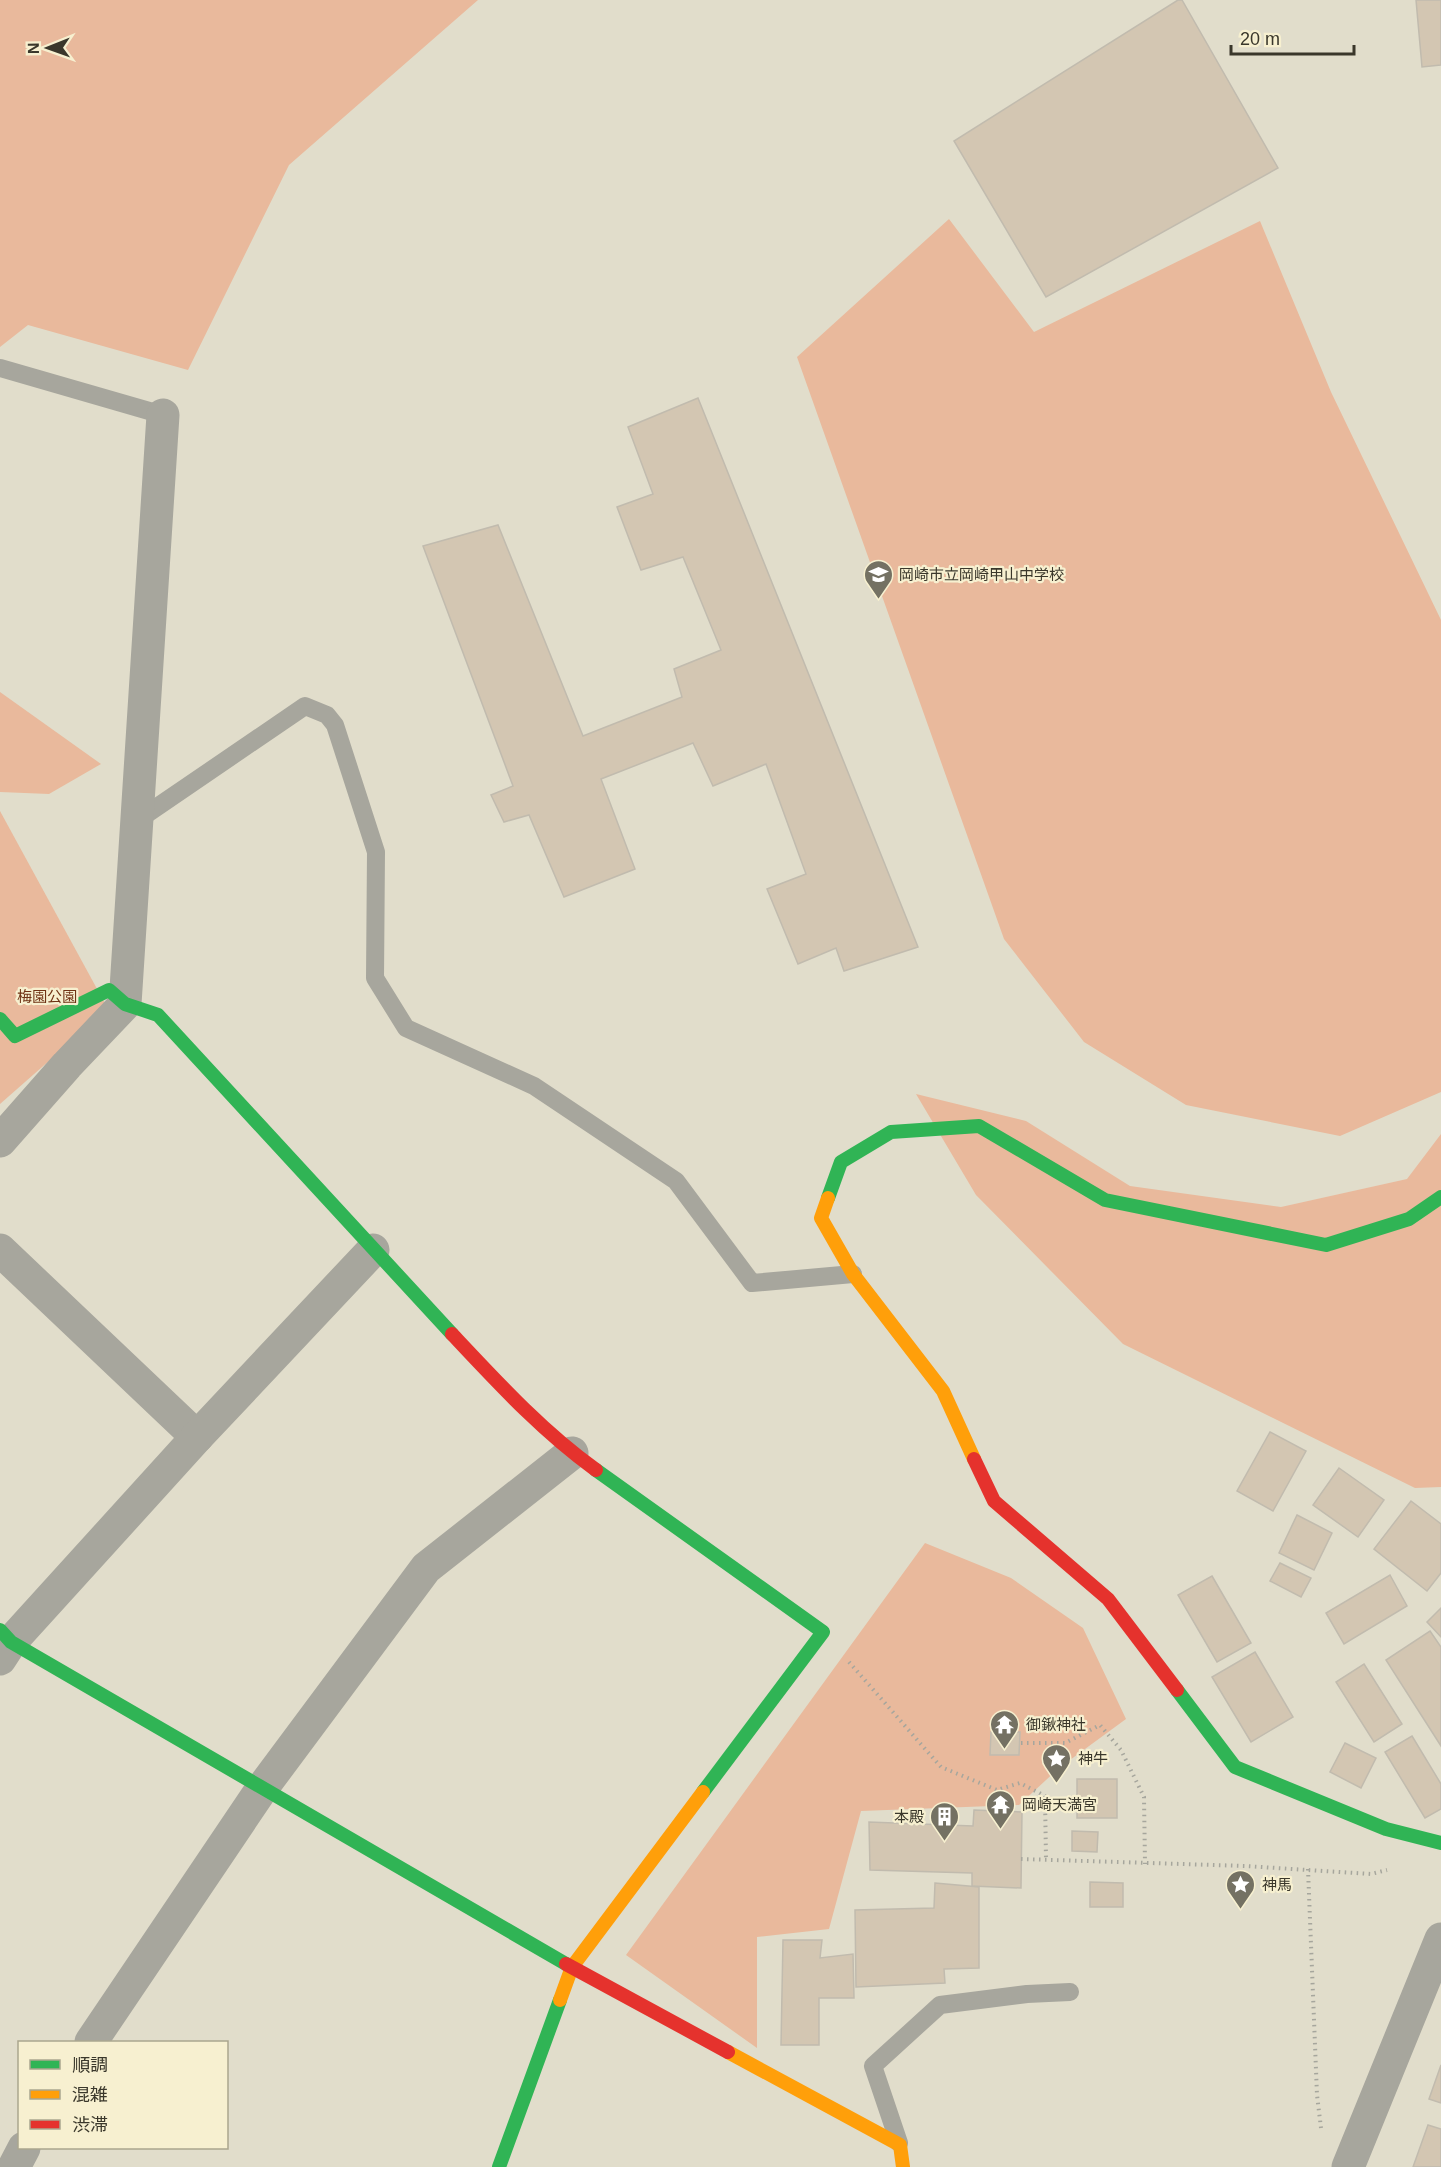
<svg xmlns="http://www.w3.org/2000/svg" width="1441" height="2167" font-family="Helvetica,'Noto Sans JP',sans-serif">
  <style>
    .green { fill: #e9b99c }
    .building { fill: #d3c6b2; stroke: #c1bbae; stroke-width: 1.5 }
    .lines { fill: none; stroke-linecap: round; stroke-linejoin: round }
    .path { stroke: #a6a69d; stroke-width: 4; stroke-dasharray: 1.5 4.5; stroke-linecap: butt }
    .lane { stroke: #a7a69d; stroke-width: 18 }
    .street { stroke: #a7a69d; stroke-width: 33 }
    .fast { stroke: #30b455; stroke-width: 14 }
    .slow { stroke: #ff9f0a; stroke-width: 14 }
    .jam { stroke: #e5322d; stroke-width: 14 }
    .labels { text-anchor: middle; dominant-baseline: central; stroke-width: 4.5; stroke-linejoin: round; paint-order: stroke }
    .poi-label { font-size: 15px; fill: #3a372b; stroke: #f7f0d0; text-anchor: start }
    .park-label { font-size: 15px; fill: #703315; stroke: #f7f0d0 }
  </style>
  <rect width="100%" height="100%" fill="#e1ddcb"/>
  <!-- green -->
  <g class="green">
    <path d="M0,0H478L289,165L188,370L28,325L0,347Z"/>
    <path d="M949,219L1034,332L1260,221L1331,392L1441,620V1092L1340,1136L1186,1105L1084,1042L1004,939L797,357Z"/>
    <path d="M0,692L101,764L49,794L0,792Z"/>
    <path d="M0,811L108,1009L0,1104Z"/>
    <path d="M916,1094L1026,1121L1130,1186L1281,1207L1407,1179L1441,1134V1487L1415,1488L1123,1344L976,1195Z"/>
    <path d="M925,1543L1011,1578L1083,1628L1126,1719L1059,1768L1019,1805L861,1811L829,1929L757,1937V2048L626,1955Z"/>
  </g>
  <!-- building -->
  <g class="building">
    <path d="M1178,0H1182L1278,168L1046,297L954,141Z"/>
    <path d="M1416,0H1441V65L1422,67Z"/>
    <path d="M698,398L918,947L844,971L836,948L798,964L767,889L806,874L766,764L713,786L693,743L601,779L635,869L564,897L529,815L504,822L491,795L513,786L423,546L498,525L583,736L682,697L674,669L721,650L683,557L641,570L617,507L653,494L628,427Z"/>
    <path d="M1270,1432L1306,1451L1273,1511L1237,1491Z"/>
    <path d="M1339,1468L1384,1500L1358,1537L1313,1505Z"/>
    <path d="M1411,1501L1441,1524V1573L1427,1591L1374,1549Z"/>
    <path d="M1297,1515L1332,1533L1314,1570L1279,1553Z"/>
    <path d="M1280,1563L1311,1578L1301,1597L1270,1581Z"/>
    <path d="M1390,1575L1407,1606L1344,1644L1326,1613Z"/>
    <path d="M1212,1576L1251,1643L1217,1662L1178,1595Z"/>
    <path d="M1441,1608V1637L1427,1622Z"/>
    <path d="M1430,1631L1441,1647V1746L1386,1660Z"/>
    <path d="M1255,1652L1293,1717L1251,1742L1212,1677Z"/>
    <path d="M1364,1664L1402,1724L1374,1742L1336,1682Z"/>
    <path d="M991,1732H1020L1019,1755H990Z"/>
    <path d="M1412,1736L1441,1784V1809L1425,1818L1385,1752Z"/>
    <path d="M1345,1743L1376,1758L1361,1788L1330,1772Z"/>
    <rect x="1077" y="1779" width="40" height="39"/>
    <path d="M974,1810L1022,1812L1021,1888L972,1886V1873L870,1870L869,1822L973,1826Z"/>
    <path d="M1072,1831L1098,1832L1097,1852L1072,1851Z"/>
    <path d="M1090,1882L1123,1883V1907H1090Z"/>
    <path d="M935,1883L979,1887V1968L944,1969L945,1983L856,1987L855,1910L934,1908Z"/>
    <path d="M783,1940H822L820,1958L853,1954L854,1998H819V2045H781Z"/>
    <path d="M1441,2065V2103L1429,2099Z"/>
    <path d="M1428,2125L1441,2129V2167H1413Z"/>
  </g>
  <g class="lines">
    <!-- path -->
    <g class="path">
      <path d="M849,1662L941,1767L997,1790L1020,1783L1045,1796L1046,1860"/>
      <path d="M1021,1743H1065L1100,1725L1121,1750L1144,1797L1145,1864"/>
      <path d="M1021,1859L1245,1866L1371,1874L1387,1870"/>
      <path d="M1308,1869L1317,2095L1321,2128"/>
    </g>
    <!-- lane -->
    <g class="lane">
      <path d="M0,368L163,415"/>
      <path d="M138,820L305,706L327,715L335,725L376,852L375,978L406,1028L534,1086L676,1181L752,1283L853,1274"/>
      <path d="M899,2143L873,2066L940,2005L1027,1994L1070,1992"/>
    </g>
    <!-- street -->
    <g class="street">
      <path d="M0,1141L67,1065L125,1004L163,415"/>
      <path d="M0,1250L197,1437"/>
      <path d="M0,1659L11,1642L197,1437L373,1250"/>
      <path d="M91,2042L263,1787L426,1568L572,1453"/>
      <path d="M14,2167L24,2148"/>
      <path d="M1348,2167L1441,1939"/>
    </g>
    <!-- fast -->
    <g class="fast">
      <path d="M0,1019L15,1036L109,990L125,1004L158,1015L452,1334"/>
      <path d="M828,1198L841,1162L891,1132L979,1126L1105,1200L1326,1245L1409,1219L1441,1197"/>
      <path d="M596,1470L823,1632L703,1792"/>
      <path d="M0,1630L11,1642L566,1964"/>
      <path d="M1177,1690L1235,1767L1386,1829L1441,1843"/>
      <path d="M499,2167L560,2000"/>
    </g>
    <!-- slow -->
    <g class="slow">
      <path d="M828,1198L821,1218L853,1274L943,1391L974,1459"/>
      <path d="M560,2000L572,1967L703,1792"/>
      <path d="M728,2052L900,2145L903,2167"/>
    </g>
    <!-- jam -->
    <g class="jam">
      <path d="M452,1334C498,1383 542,1431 596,1470"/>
      <path d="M974,1459L994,1501L1108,1599L1177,1690"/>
      <path d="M566,1964L728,2052"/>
    </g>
  </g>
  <!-- icons -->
  <defs>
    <symbol id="school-pin" viewBox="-11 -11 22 30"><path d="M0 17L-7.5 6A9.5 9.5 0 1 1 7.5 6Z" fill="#747163" stroke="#f7f0d0"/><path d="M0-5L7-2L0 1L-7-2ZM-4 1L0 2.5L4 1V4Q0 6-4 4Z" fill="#fff"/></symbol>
    <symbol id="temple-pin" viewBox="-11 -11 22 30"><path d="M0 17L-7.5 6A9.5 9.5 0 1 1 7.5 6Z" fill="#747163" stroke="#f7f0d0"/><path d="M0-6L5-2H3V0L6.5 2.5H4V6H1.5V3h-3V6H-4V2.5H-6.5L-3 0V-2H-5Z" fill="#fff"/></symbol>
    <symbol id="sight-pin" viewBox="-11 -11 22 30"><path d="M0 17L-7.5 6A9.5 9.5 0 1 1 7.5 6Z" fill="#747163" stroke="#f7f0d0"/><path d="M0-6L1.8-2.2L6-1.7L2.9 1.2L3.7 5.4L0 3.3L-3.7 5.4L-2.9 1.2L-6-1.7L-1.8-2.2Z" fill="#fff"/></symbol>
    <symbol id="building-pin" viewBox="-11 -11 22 30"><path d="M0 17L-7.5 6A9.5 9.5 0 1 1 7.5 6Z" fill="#747163" stroke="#f7f0d0"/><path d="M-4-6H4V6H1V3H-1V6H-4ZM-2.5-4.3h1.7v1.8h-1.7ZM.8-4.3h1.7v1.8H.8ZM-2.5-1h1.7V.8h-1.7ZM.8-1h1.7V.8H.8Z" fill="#fff"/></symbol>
  </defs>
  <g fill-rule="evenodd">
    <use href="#school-pin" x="862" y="558" width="33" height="45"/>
    <use href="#temple-pin" x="988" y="1708" width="33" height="45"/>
    <use href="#sight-pin" x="1040" y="1742" width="33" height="45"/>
    <use href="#temple-pin" x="984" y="1788" width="33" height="45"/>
    <use href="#building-pin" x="928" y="1800" width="33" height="45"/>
    <use href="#sight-pin" x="1224" y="1868" width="33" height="45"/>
  </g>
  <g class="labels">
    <!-- poi labels -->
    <g class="poi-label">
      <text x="899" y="574">岡崎市立岡崎甲山中学校</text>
      <text x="1026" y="1724">御鍬神社</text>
      <text x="1078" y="1758">神牛</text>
      <text x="1022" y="1804">岡崎天満宮</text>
      <text x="924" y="1816" text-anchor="end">本殿</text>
      <text x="1262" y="1884">神馬</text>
    </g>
    <!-- park labels -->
    <g class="park-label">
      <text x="47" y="996">梅園公園</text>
    </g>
  </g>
  <!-- legend -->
  <rect x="18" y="2041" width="210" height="108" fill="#f7f0d0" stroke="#aba68e" stroke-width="1.5"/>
  <rect x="30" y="2060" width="30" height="9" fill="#30b455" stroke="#aba68e" stroke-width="1.5"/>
  <text x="72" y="2071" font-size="18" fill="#3a372b">順調</text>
  <rect x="30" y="2090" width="30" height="9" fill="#ff9f0a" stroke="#aba68e" stroke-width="1.5"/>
  <text x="72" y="2101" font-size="18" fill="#3a372b">混雑</text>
  <rect x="30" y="2120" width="30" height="9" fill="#e5322d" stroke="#aba68e" stroke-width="1.5"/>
  <text x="72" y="2131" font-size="18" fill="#3a372b">渋滞</text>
  <!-- north arrow -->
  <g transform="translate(48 48) rotate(269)" stroke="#f7f0d0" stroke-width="4.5" paint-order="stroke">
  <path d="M0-4.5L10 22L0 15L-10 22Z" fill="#3a372b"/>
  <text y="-9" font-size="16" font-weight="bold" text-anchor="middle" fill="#3a372b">N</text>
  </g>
  <!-- scale -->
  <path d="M1231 45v9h123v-9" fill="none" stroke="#3a372b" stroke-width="3"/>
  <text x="1240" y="45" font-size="18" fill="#3a372b" stroke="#f7f0d0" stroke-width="4.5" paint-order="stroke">20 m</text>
</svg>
